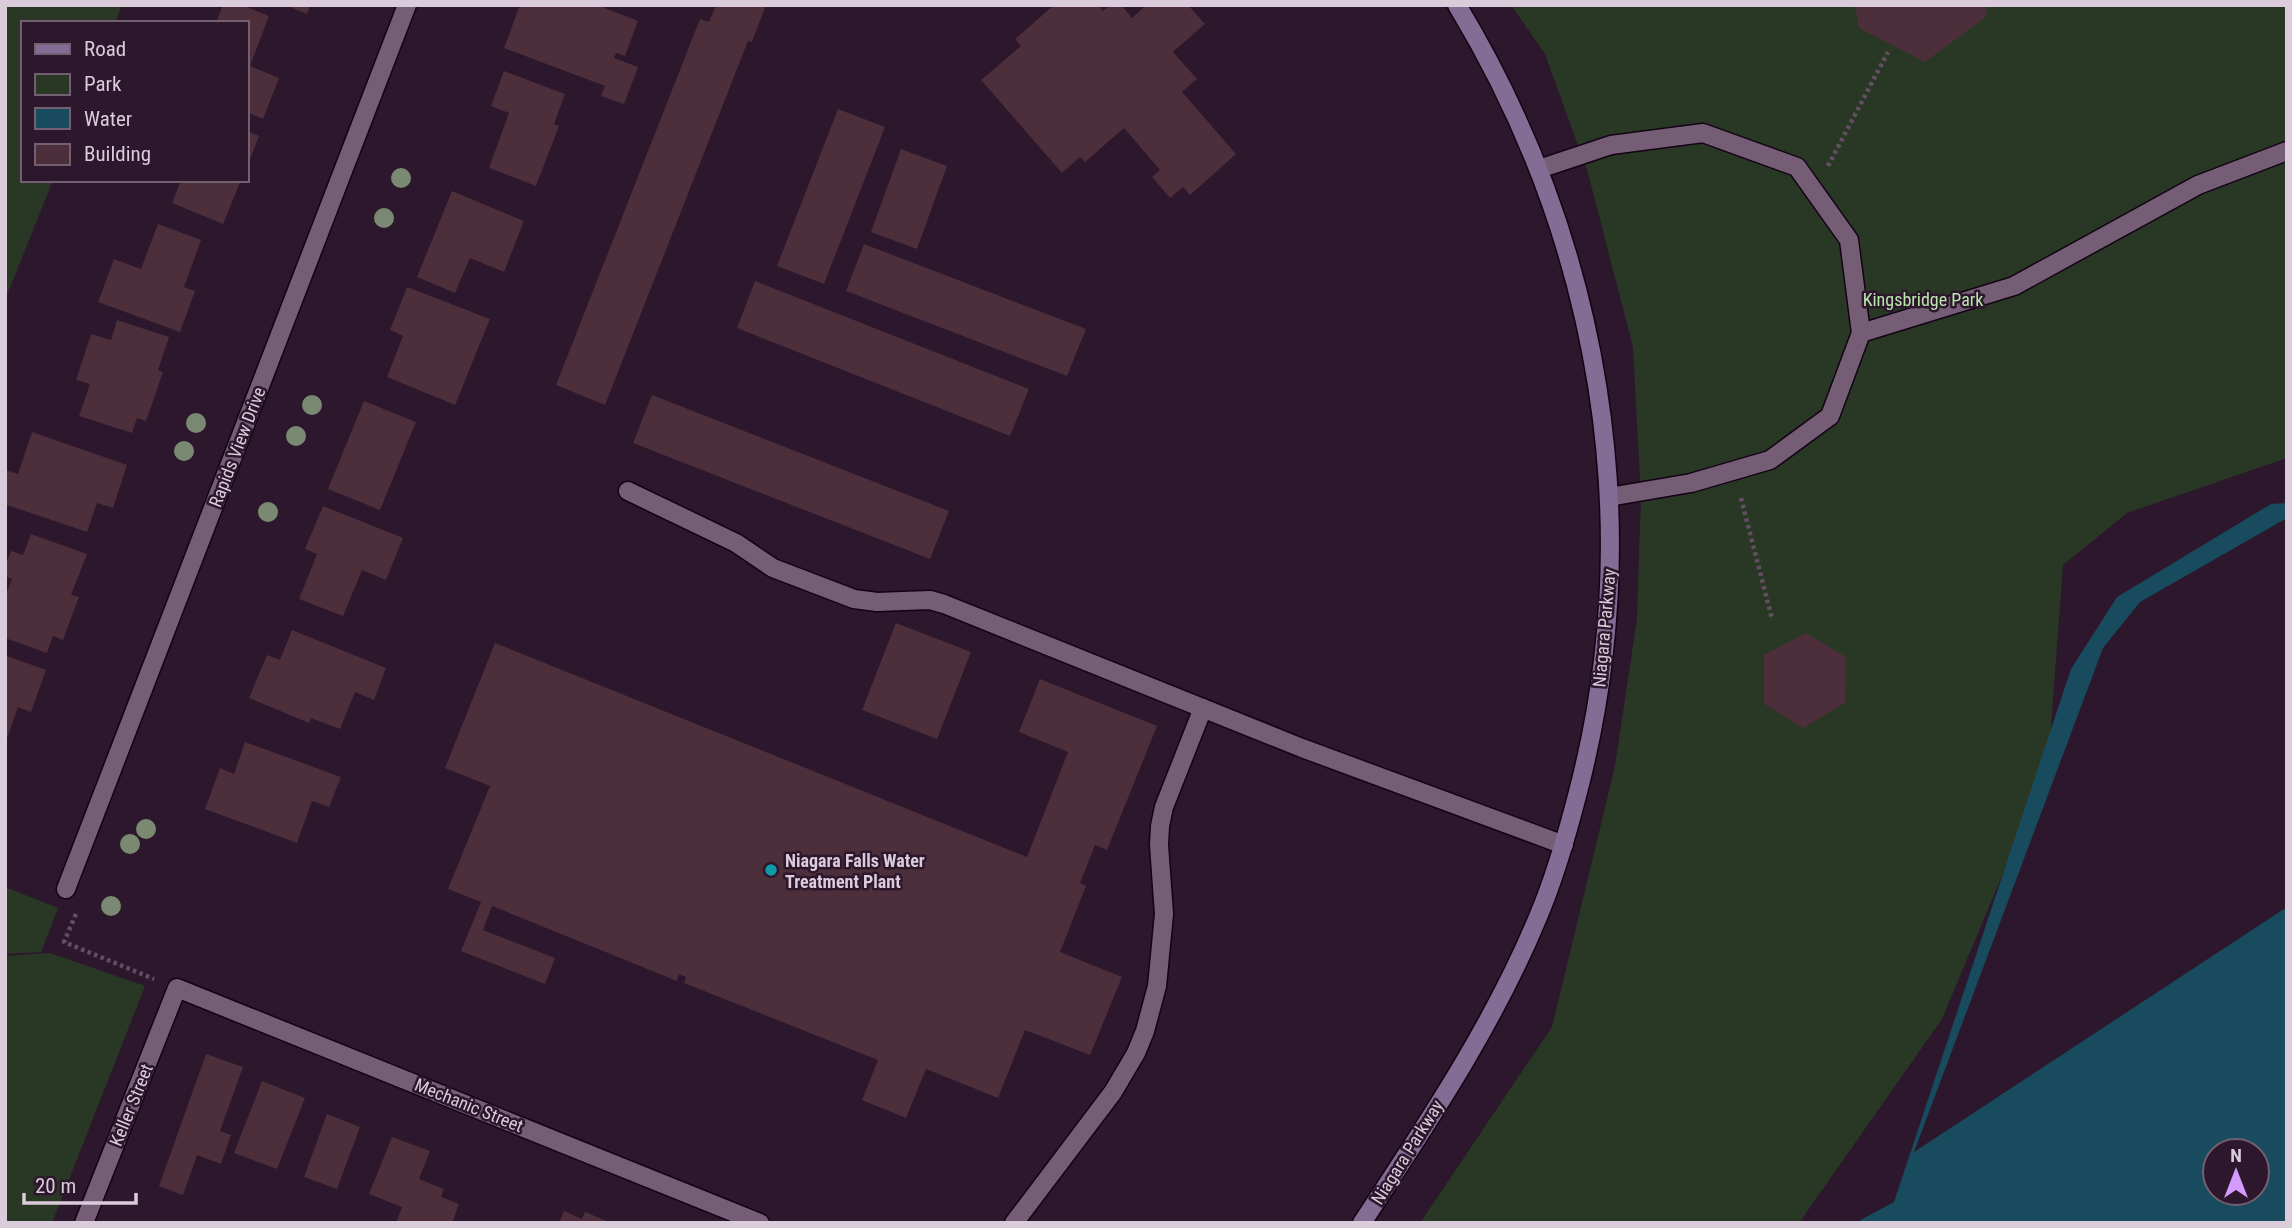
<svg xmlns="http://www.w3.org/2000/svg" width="2292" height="1228" font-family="'Roboto Condensed',sans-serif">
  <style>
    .green { fill: #293825 }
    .water { fill: #194b5e; fill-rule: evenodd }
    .building { fill: #4d2e3b }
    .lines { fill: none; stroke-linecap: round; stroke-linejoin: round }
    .service-casing { stroke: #130314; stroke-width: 21 }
    .minor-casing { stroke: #130314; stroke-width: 21 }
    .secondary-casing { stroke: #130314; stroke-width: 21 }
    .path { stroke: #624f62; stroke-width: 4.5; stroke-dasharray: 3.5 3.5; stroke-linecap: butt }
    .service { stroke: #755d76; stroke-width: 18 }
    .minor { stroke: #755d76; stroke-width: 18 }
    .secondary { stroke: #836d94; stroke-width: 18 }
    .tree { fill: #7a8972 }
    .culture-dot { fill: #0f9aa8; stroke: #2c172c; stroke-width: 2.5 }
    .labels { text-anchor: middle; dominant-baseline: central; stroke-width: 5; stroke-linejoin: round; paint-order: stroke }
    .park-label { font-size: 18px; fill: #b9e6ab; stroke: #2c172c }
    .street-label { font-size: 18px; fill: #daccda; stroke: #2c172c }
    .poi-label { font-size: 18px; font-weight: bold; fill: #daccda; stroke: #2c172c; text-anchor: start }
  </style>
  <rect width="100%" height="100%" fill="#2c172c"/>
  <!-- green -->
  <g class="green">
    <path d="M5,5H122L115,23H23V180H53L5,300Z"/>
    <path d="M1511,5H2287V458L2127,513L2063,565L2048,766L1942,1019L1799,1223H1420L1552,1027L1615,766L1637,619L1641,496L1633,347L1588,173L1545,54Z"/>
    <path d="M5,887L58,908L41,952L5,954Z"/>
    <path d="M50,953L145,986L52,1223H5V956Z"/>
  </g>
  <!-- water -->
  <path class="water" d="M2287,503V518L2140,602L2103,648L1914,1152L2287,907V1223H1855L1894,1202L2071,669L2117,597L2271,504ZM2215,1151H2257V1193H2215Z"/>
  <!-- building -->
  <g class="building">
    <path d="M223,5H242L269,16L250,66L279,78L263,119L247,112V23H216Z"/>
    <path d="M285,5H310L307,14Z"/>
    <path d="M520,5H597L638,21L625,56L616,53L614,58L638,67L624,104L601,96L605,86L504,48Z"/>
    <path d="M716,5H766L752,42L748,41L605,405L556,385L700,19L709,22Z"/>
    <path d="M1054,5H1098L1103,11L1110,5H1121L1132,18L1146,5H1188L1205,24L1173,52L1197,79L1182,92L1236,154L1190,195L1183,187L1170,198L1152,177L1160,170L1124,128L1085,162L1080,157L1062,173L981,80L1021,46L1015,39Z"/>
    <path d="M1855,5H1985L1987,16L1925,62L1859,28Z"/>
    <path d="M504,71L565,94L554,124L559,126L536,186L489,168L509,113L491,106Z"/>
    <path d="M838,109L885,127L824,284L777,266Z"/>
    <path d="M247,131L259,136L247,167Z"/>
    <path d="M901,149L947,166L917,249L871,232Z"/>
    <path d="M181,180H241L223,224L172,203Z"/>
    <path d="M452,191L524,221L504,272L470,258L455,293L417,277Z"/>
    <path d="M158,224L201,240L184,287L195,291L180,332L98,302L114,259L141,269Z"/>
    <path d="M864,244L1086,329L1067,376L846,291Z"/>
    <path d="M755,281L1029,389L1010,436L737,328Z"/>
    <path d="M407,287L490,319L455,405L387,377L403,336L390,330Z"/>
    <path d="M117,320L169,337L158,370L163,372L146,421L137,418L132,433L79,416L90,384L76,380L91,334L111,340Z"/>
    <path d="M652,395L949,511L930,559L633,443Z"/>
    <path d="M364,401L416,422L380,510L328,489Z"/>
    <path d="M32,432L127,465L113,508L97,503L87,532L7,505L5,470L18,474Z"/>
    <path d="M323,506L403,538L386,580L362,570L343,616L299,599L317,554L305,549Z"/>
    <path d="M31,534L87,554L71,595L79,597L63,640L53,636L47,653L5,638V597L12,579L5,576V567L11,551L23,555Z"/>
    <path d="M896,623L971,652L937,739L862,710Z"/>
    <path d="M292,630L386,668L374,700L355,692L340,729L311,718L309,723L249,698L267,655L280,660Z"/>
    <path d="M1806,633L1846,657L1845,703L1803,728L1764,704V655Z"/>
    <path d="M495,643L1027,857L1068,752L1019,732L1040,679L1157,726L1107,850L1095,845L1080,883L1086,886L1060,952L1122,977L1090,1055L1025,1030L998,1098L926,1069L906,1118L862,1100L878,1060L684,983L686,977L679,974L677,981L492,906L483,930L555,958L545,984L461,951L481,902L448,889L490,786L445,768Z"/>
    <path d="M7,656L46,670L31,712L18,707L6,741Z"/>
    <path d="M245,742L341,777L329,807L312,801L297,843L205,809L220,768L234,774Z"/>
    <path d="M206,1054L243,1067L220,1131L231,1135L221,1164L197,1155L183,1195L159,1186Z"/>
    <path d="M262,1081L305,1098L277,1169L234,1153Z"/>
    <path d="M327,1114L360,1127L337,1189L304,1177Z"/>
    <path d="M392,1137L430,1151L419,1179L444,1189L441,1197L459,1204L452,1223H396L402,1207L369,1194Z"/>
    <path d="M564,1211L582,1219L585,1212L612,1223H559Z"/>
  </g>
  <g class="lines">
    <defs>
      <g id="service">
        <path d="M1539,169L1611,145L1703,133L1797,167L1849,240L1861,333L1830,416L1770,460L1691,483L1609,497"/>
        <path d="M1861,333L2014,286L2198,185L2287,151"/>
        <path d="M628,491L736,543L773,568L854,599L877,602L930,600L944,604L1302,748L1564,845"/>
        <path d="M1014,1223L1113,1092L1136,1053L1145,1031L1157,986L1164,914L1159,845L1160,826L1164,807L1203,708"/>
      </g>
      <g id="minor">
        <path d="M66,889L407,5"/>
        <path d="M84,1223L177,988L760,1223"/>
      </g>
      <path id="secondary" d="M1362,1223C1426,1125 1493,1026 1538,917C1555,877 1567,835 1578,792C1648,524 1600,242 1457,5"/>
    </defs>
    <!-- service casing -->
    <use href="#service" class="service-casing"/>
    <!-- minor casing -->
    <use href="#minor" class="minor-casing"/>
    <!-- secondary casing -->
    <use href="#secondary" class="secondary-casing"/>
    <!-- path -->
    <g class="path">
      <path d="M1828,166L1888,52"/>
      <path d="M1741,498L1772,619"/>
      <path d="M76,914L64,942L154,979"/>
    </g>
    <!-- service -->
    <use href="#service" class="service"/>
    <!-- minor -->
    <use href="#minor" class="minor"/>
    <!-- secondary -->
    <use href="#secondary" class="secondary"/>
  </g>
  <!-- trees -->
  <g class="tree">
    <circle cx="401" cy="178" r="10"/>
    <circle cx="384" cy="218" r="10"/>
    <circle cx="312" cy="405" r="10"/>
    <circle cx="196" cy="423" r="10"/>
    <circle cx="296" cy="436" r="10"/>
    <circle cx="184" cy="451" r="10"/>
    <circle cx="268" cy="512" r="10"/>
    <circle cx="146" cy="829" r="10"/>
    <circle cx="130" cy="844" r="10"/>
    <circle cx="111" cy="906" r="10"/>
  </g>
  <!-- markers -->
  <circle class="culture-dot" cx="771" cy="870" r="7"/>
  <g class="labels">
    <!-- park labels -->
    <g class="park-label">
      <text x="1923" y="299">Kingsbridge Park</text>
    </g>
    <!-- street labels -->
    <g class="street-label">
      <text transform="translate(237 447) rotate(-69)">Rapids View Drive</text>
      <text transform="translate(1604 628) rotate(-85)">Niagara Parkway</text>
      <text transform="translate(131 1105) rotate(-68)">Keller Street</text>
      <text transform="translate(469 1105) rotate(22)">Mechanic Street</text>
      <text transform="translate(1407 1152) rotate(-58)">Niagara Parkway</text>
    </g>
    <!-- poi labels -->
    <g class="poi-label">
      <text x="785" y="860">Niagara Falls Water<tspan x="785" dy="21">Treatment Plant</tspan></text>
    </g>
  </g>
  <!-- border -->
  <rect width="2292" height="1228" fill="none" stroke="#daccda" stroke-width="14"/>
  <!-- legend -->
  <rect x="21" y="21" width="228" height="161" fill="#2c172c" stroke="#725f72" stroke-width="2"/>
  <rect x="35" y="44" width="35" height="10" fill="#836d94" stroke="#725f72" stroke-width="2"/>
  <text x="84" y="56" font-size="21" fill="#daccda">Road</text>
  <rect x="35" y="74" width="35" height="21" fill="#293825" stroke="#725f72" stroke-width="2"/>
  <text x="84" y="91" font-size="21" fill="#daccda">Park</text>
  <rect x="35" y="108" width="35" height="21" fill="#194b5e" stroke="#725f72" stroke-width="2"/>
  <text x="84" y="126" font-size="21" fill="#daccda">Water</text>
  <rect x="35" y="144" width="35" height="21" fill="#4d2e3b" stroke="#725f72" stroke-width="2"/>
  <text x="84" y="161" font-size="21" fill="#daccda">Building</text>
  <!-- north arrow -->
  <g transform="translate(2236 1172)"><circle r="33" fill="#2c172c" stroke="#725f72" stroke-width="2"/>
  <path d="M0-5L12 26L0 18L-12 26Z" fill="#d39cfc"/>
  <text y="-10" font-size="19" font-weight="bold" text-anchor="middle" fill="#daccda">N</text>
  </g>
  <!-- scale -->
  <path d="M24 1193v10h112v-10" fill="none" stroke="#daccda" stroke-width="3.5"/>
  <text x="35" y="1193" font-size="21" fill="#daccda" stroke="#2c172c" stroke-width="5" paint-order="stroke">20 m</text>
</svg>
